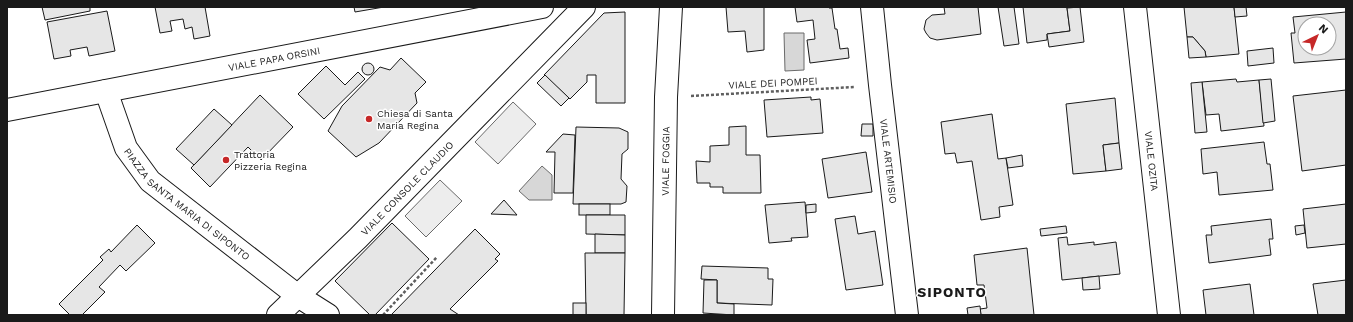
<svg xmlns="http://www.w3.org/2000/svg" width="1353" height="322" font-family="'Work Sans',sans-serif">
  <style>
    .green { fill: #ededed; stroke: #6a6a6a }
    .water { fill: #d7d7d7; stroke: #6a6a6a }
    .building { fill: #e6e6e6; stroke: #1a1a1a; fill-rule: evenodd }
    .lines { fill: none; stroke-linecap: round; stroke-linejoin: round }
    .street-casing { stroke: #1a1a1a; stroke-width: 24 }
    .path { stroke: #5f5f5f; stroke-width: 2.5; stroke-dasharray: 3 2; stroke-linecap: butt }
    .street { stroke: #fff; stroke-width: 22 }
    .poi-dot { fill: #c62828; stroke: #fff; stroke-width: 1.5 }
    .labels { text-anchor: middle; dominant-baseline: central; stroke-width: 3; stroke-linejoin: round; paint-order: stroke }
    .street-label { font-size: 10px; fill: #1a1a1a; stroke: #fff }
    .poi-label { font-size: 10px; fill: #1a1a1a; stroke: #fff; text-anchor: start }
    .district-label { font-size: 14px; font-weight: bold; letter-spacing: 1px; fill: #1a1a1a; stroke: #fff }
  </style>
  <rect width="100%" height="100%" fill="#fff"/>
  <!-- green -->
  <g class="green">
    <path d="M513,102L536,124L498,164L475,142Z"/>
    <path d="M440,180L462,201L426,237L405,216Z"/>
  </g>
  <!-- water -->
  <g class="water">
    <path d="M784,33H804V70L785,71Z"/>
    <path d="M542,166L552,175V200H529L519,191Z"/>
  </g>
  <!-- building -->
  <g class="building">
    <path d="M42,7H90V11L45,20Z"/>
    <path d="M155,7H205L210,36L194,39L192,27L185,29L183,19L170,21L172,31L160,33Z"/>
    <path d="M354,7H384L355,12Z"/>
    <path d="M726,7H764V50L747,52L745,31L728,32Z"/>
    <path d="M795,7H829V8H832L835,29H837L840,49L848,48L849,58L810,63L807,40L815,39L813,20L797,22Z"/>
    <path d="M944,7H978L981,34L937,40L930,38L926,33L924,29L926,20L932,15L945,14Z"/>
    <path d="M998,7H1014L1019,44L1004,46Z"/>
    <path d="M1023,7H1074L1067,8L1070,31L1047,34V40L1027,43Z"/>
    <path d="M1080,7L1084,42L1049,47L1047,34L1070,31L1067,8Z"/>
    <path d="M1184,7H1234L1239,54L1206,57L1205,51L1193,37H1187Z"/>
    <path d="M1234,7H1246L1247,16L1235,17Z"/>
    <path d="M107,11L115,51L89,56L87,47L70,50L71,56L54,59L47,22Z"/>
    <path d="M625,12V103H596V75H587V82L570,99L544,75L604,13Z"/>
    <path d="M1346,12V59L1294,63L1291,33H1295L1293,17ZM1305,24H1329V48H1305Z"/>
    <path d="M1187,37H1193L1205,51L1206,57L1189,58Z"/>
    <path d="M1273,48L1274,63L1248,66L1247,51Z"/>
    <path d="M401,58L426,82L415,93L417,103L379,143L356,157L328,131L342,106L380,67L390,70Z"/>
    <circle cx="368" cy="69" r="6"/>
    <path d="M326,66L345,85L358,72L365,79L324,119L298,94Z"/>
    <path d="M545,75L569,98L561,106L537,83Z"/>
    <path d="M1236,79L1237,82L1259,80L1264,126L1221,131L1219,114L1206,115L1202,82Z"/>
    <path d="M1271,79L1275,121L1263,123L1259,80Z"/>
    <path d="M1202,82L1207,132L1195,133L1191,83Z"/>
    <path d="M1346,90V165L1302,171L1293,96Z"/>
    <path d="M260,95L293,127L261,160L248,147L210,187L191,168Z"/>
    <path d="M811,97V100L820,99L823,133L767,137L764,100Z"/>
    <path d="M1115,98L1119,143L1103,145L1106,171L1073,174L1066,104Z"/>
    <path d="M214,109L232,125L194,165L176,149Z"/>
    <path d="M992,114L998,159L1006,158L1013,205L999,207L1000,217L981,220L972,161L957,163L955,153L945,154L941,122Z"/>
    <path d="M862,124H873V136H861Z"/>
    <path d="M746,126V155H760L761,193H723V187H710V183H697L696,161L710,162V146L729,145V127Z"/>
    <path d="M576,127L619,128L628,132V149L622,154L621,179L627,186L626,202L621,204H573Z"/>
    <path d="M563,134L575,135L573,193H554L555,152H546Z"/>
    <path d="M1264,142L1267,164H1270L1273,190L1219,195L1217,172L1203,174L1201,149Z"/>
    <path d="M1119,143L1122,169L1106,171L1103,145Z"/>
    <path d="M866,152L872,192L828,198L822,159Z"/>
    <path d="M1022,155L1023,166L1008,168L1006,158Z"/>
    <path d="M504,200L517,215L491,214Z"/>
    <path d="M805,202L808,237L791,238L792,241L769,243L765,205Z"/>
    <rect x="579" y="204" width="31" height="11"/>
    <path d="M816,204V212L806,213V205Z"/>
    <path d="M1346,204V244L1307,248L1303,209Z"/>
    <path d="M586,215H625V235L586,234Z"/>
    <path d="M855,216L858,234L875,231L883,285L846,290L835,219Z"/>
    <path d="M1271,219L1273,239H1269L1271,255L1209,263L1206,235H1212L1211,226Z"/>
    <path d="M392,223L429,259L375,315H370L335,281Z"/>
    <path d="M137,225L155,243L126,271L120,265L99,287L105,292L82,315H70L59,304L103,260L100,257L109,249L111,252Z"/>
    <path d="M1304,225L1305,233L1296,235L1295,226Z"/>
    <path d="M1066,226L1067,233L1041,236L1040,229Z"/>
    <path d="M475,229L500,254L495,259L498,261L450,309L459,315H391Z"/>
    <path d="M595,234L625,235V253H595Z"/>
    <path d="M1067,237L1068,245L1094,242V245L1116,242L1120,274L1062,280L1058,238Z"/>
    <path d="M1027,248L1034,315H981L980,309L987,308L984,285H977L974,255Z"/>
    <path d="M585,253H625L624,315H586Z"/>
    <path d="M702,266L768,268V279H773L772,305L717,303V280L701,279Z"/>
    <path d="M1099,276L1100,289L1083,290L1082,278Z"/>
    <path d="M704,280H717V303L734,304V315L703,313Z"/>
    <path d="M1346,280V315H1318L1313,284Z"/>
    <path d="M1250,284L1254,315H1206L1203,290Z"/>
    <rect x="573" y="303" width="13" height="12"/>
    <path d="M980,306L981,315H968L967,308Z"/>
  </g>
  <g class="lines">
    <defs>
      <g id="street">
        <path id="s1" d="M872,7L880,85L907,315"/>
        <path id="s2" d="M1135,7L1169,315"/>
        <path id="s3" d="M106,91L126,148L150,181L298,296L328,315"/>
        <path id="s4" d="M7,110L542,7"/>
        <path id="s5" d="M278,315L358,238L584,7"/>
        <path id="s6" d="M663,315L666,97L671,7"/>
      </g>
    </defs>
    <!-- street casing -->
    <use href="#street" class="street-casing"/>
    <!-- path -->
    <g class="path">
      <path d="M691,96L855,87"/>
      <path d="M383,315L437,257"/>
    </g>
    <!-- street -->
    <use href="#street" class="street"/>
  </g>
  <!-- markers -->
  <g class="poi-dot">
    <circle cx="369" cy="119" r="4"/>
    <circle cx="226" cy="160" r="4"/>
  </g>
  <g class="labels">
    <!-- street labels -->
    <g class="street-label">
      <text stroke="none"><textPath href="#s4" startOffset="272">VIALE PAPA ORSINI</textPath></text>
      <text transform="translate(773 83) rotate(-3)">VIALE DEI POMPEI</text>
      <text stroke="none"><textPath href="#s6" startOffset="154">VIALE FOGGIA</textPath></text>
      <text stroke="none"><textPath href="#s1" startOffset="155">VIALE ARTEMISIO</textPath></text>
      <text stroke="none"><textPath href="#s2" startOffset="155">VIALE OZITA</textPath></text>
      <text stroke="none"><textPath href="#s5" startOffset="181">VIALE CONSOLE CLAUDIO</textPath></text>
      <text stroke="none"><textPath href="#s3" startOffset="144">PIAZZA SANTA MARIA DI SIPONTO</textPath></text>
    </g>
    <!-- poi labels -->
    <g class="poi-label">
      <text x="377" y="113">Chiesa di Santa<tspan x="377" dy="12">Maria Regina</tspan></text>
      <text x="234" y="154">Trattoria<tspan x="234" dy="12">Pizzeria Regina</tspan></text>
    </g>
    <!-- district labels -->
    <g class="district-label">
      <text x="952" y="292">SIPONTO</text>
    </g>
  </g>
  <!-- border -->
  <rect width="1353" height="322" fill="none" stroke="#1a1a1a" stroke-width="16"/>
  <!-- north arrow -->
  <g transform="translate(1317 36) rotate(43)"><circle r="19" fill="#ffffff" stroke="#a3a3a3"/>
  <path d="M0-3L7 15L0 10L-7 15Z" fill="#c62828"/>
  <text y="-6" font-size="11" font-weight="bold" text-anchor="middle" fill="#1a1a1a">N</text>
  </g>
</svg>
